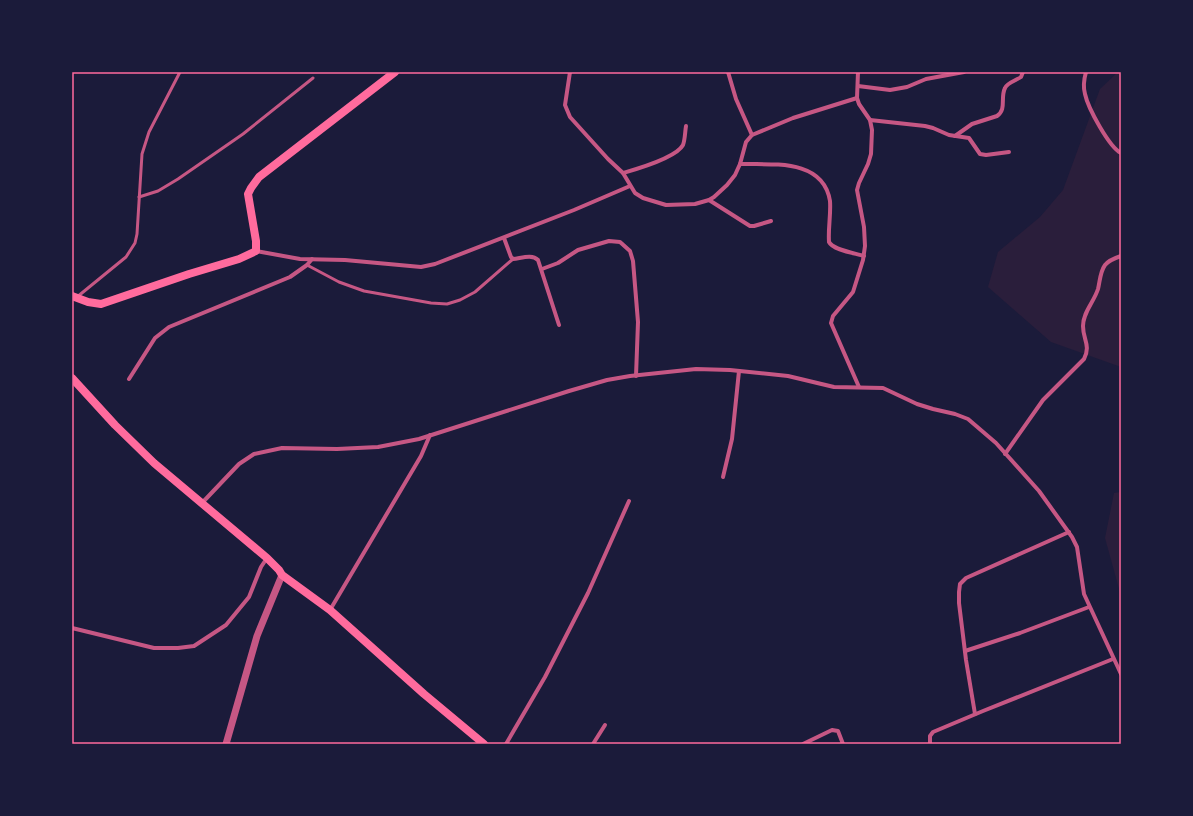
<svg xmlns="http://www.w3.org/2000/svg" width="1193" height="816" font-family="'PT Sans',sans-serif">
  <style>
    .green { fill: #2a1e3b }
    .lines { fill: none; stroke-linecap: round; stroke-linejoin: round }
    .service { stroke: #c65784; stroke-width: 3 }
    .minor { stroke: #c65784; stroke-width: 4 }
    .tertiary { stroke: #c65784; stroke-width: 7 }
    .secondary { stroke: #ff6b9d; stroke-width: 8 }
    .neatline { fill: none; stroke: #ff6b9d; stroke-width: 1.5 }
  </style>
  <rect width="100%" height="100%" fill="#1b1b3a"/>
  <!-- green -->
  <g class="green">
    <path d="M1118,72H1121V367L1051,342L988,287L998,252L1040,217L1063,190L1100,89Z"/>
    <path d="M1121,492V596L1105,538L1114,493Z"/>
  </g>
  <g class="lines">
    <!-- service -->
    <g class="service">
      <path d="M139,197L158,191L178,179L243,134L313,78"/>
      <path d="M307,265L339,282L364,291L431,303L447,304L460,300L475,292L513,259"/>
      <path d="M77,297L126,257L135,243L137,234L142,154L149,132L180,72"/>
    </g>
    <!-- minor -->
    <g class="minor">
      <path d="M570,72L565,105L570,117L608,159L623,173L635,193L643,198L666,205L695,204L709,200L714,197L727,185L735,175L740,164L746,142L752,135L793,118L857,98"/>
      <path d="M728,72L736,99L752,135"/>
      <path d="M858,72L857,98L859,104L870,120L872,130L871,154L868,164L859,183L857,190L864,227L865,246L863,260L853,292L833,316L831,323L859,387"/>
      <path d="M1086,72C1084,79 1083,87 1085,94C1088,108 1109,147 1121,153"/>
      <path d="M858,86L890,90L907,87L926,79L964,72"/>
      <path d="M870,120L925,126L933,128L949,135L969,138L980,154L986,155L1009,152"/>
      <path d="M955,136L972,124L997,116C1007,109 1000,98 1005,88C1007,83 1017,80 1021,77L1023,72"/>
      <path d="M740,164C772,165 823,158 830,201C831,215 828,228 829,242C833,250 854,253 864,256"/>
      <path d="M623,173C637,169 676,158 683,145C685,140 685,132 686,126"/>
      <path d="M709,200L750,226H754L771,221"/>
      <path d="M504,238L511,257L513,259C522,258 532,254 538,260L559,325"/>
      <path d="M256,251L300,259L345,260L421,267L435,264L574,210L630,186"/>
      <path d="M542,269L558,263L578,250L609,241L620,242L630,251L633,261L638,322L636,376"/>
      <path d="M129,379L155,338L169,327L290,277L307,265L312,259"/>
      <path d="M1005,454L1043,400L1084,359C1091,345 1083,340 1083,326C1083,312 1094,302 1098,289C1100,281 1100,272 1105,265C1109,260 1115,258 1121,256"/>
      <path d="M723,477L732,439L739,371"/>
      <path d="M202,503L239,464L254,454L282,448L337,449L378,447L419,439L569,391L607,380L630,376L696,369L730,370L788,376L834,387L883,388L917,404L933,409L955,414L968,419L996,443L1039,491L1072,537L1077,547L1084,594L1121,674"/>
      <path d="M330,610L421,456L430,435"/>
      <path d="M72,628L154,648H178L194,646L226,625L249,597L261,567L267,558"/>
      <path d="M965,651L1020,633L1089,607"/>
      <path d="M975,714L966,660L959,603V592L960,584L966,578L1069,532"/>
      <path d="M506,744L545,677L588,593L629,501"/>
      <path d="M593,744L605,725"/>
      <path d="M803,744L832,730L838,731L843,744"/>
      <path d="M930,744V736L933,732L983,711L1113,659"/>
    </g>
    <!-- tertiary -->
    <path class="tertiary" d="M226,744L257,636L282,575"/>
    <!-- secondary -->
    <g class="secondary">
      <path d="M72,296L88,302L101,304L189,274L239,259L256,251V241L248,194L251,188L259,177L395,72"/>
      <path d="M72,378L115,425L154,463L267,558L279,570L282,575L330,610L424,694L484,744"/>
    </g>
  </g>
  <!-- border -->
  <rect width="1193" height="816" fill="none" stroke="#1b1b3a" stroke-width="146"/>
  <rect x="73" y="73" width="1047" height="670" class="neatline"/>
</svg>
